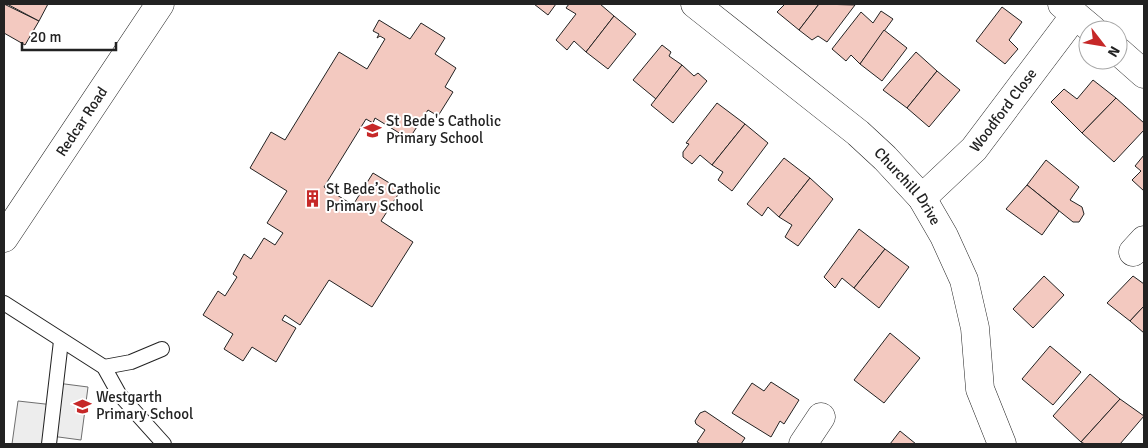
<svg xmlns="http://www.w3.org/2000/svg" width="1148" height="448" font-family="Signika,sans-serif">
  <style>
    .parking { fill: #ededed; stroke: #6f6f6f }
    .building { fill: #f3c9c0; stroke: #222 }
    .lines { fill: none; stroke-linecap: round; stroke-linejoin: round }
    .service-casing { stroke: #222; stroke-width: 16 }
    .minor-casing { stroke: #222; stroke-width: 29 }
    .tertiary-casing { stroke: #222; stroke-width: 29 }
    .service { stroke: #fff; stroke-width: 14 }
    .minor { stroke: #fff; stroke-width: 28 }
    .tertiary { stroke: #fff; stroke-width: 28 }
    .labels { text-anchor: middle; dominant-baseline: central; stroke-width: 4; stroke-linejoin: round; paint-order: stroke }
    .street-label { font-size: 15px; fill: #222; stroke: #fff }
    .poi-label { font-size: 15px; fill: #222; stroke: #fff; text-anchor: start }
  </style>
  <rect width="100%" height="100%" fill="#fff"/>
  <!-- parking -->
  <path class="parking" d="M57,383L88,387L81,440L51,436L49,444H12L18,401L54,405Z"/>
  <!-- building -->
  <g class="building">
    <path d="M4,4L39,21L25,45L4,33Z"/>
    <path d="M7,4H48L39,21Z"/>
    <path d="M534,4H556L548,15Z"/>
    <path d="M569,4H600L614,16L586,52L574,41L567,50L556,40L576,14L566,8Z"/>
    <path d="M785,4H819L799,30L777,12Z"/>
    <path d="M819,4L855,5L827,42L818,36L812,40L799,30Z"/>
    <path d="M1002,7L1022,22L1009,40L1018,49L1005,64L976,41Z"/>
    <path d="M881,11L893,19L860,64L851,55L846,61L832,49L861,12L873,23Z"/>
    <path d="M614,16L636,34L608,69L586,52Z"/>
    <path d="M379,20L410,39L421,23L445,38L435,54L456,68L445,87L453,92L438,116L428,110L409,139L375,118L373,123L366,119L324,187L353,205L373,173L401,190L381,221L413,242L372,307L329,280L300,325L285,315L282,320L296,328L276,362L252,347L243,361L224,349L233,334L203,315L218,291L225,296L237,277L233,274L244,254L251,259L264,238L275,245L283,233L267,223L287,191L250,168L271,132L285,140L339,52L367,69L385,39L380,36L377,38L379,34L373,31Z"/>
    <path d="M884,30L907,48L882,81L860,64Z"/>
    <path d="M662,45L671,52L669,56L682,65L656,99L633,80Z"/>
    <path d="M916,52L937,71L907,108L883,90Z"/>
    <path d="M682,65L694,76L698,73L707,81L673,123L651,105Z"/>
    <path d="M937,71L960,90L929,127L907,108Z"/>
    <path d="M1093,80L1116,98L1082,133L1051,102L1064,89L1077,99Z"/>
    <path d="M1116,98L1144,123V130L1114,162L1082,133Z"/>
    <path d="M717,103L745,124L712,165L700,155L692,164L683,157V152L689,144L686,143Z"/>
    <path d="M745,124L768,143L732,191L718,180L723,172L712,165Z"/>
    <path d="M1144,155V191L1132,180L1141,171L1135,166Z"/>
    <path d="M784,158L810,178L779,217L768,207L762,216L747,204Z"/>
    <path d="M1046,160L1079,187L1070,200L1082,207L1084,214L1079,222H1073L1027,185Z"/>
    <path d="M810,178L833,199L798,246L785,237L792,225L779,217Z"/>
    <path d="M1027,185L1059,211L1042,235L1006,209Z"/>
    <path d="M859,229L885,249L854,288L842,278L835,288L824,277Z"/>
    <path d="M885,249L909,267L879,308L854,288Z"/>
    <path d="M1044,276L1064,295L1033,328L1013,309Z"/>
    <path d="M1133,276L1144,284V306L1130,321L1107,303Z"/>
    <path d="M1144,306V333L1130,321Z"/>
    <path d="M890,333L920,358L884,403L854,380Z"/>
    <path d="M1050,346L1081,372L1053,405L1022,379Z"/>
    <path d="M1090,374L1120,399L1081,442L1053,416Z"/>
    <path d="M771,382L799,400L784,424L780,421L771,437L732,413L752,383L764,391Z"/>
    <path d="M1120,399L1144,416L1120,444H1085L1081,442Z"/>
    <path d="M705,411L745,438L741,444H701L697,442L705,430L696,424L695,421L700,413Z"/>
    <path d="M900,431L916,444H890Z"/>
  </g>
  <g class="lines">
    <defs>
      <g id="service">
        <path d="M4,303L104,367L119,394L164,444"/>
        <path d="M104,367L131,362L162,349"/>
        <path d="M49,444L61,341"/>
      </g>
      <g id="minor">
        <path id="s1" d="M695,4L858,133L885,158L922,198L944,236L964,280L975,328L980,389L1002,444"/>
        <path d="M1062,4L1093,30"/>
        <path d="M1118,51L1144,74"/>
        <path id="s2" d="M922,198L974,149L1075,15"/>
        <path d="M1133,252L1144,240"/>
        <path d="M803,444L821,417"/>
      </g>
      <g id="tertiary">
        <path id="s3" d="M4,238L160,4"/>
      </g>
    </defs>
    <!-- service casing -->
    <use href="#service" class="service-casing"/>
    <!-- minor casing -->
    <use href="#minor" class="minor-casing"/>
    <!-- tertiary casing -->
    <use href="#tertiary" class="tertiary-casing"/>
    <!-- service -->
    <use href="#service" class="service"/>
    <!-- minor -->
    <use href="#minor" class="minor"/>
    <!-- tertiary -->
    <use href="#tertiary" class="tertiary"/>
  </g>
  <!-- icons -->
  <defs>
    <symbol id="school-bare" viewBox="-9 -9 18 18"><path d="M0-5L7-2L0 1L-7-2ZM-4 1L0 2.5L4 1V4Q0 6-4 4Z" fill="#c62828" stroke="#fff" stroke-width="2.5" paint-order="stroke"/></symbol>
    <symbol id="building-bare" viewBox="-9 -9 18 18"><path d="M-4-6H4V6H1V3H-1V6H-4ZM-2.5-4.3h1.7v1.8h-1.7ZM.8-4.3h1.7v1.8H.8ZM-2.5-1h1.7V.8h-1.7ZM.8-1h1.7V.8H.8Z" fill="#c62828" stroke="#fff" stroke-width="2.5" paint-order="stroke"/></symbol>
  </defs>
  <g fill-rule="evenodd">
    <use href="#school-bare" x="360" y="118" width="25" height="25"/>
    <use href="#building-bare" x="300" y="186" width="25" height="25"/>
    <use href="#school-bare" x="70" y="394" width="25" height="25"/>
  </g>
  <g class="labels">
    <!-- street labels -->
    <g class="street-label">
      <text stroke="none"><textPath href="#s2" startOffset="120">Woodford Close</textPath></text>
      <text stroke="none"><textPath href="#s3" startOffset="140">Redcar Road</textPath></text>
      <text stroke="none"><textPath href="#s1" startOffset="281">Churchill Drive</textPath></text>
    </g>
    <!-- poi labels -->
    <g class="poi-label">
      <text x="386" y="121">St Bede's Catholic<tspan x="386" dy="17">Primary School</tspan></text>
      <text x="326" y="189">St Bede’s Catholic<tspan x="326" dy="17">Primary School</tspan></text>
      <text x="96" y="397">Westgarth<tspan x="96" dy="17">Primary School</tspan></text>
    </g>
  </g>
  <!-- border -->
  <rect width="1148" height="448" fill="none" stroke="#222222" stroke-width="10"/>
  <!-- north arrow -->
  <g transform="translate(1103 45) rotate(121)"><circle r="24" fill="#ffffff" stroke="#a7a7a7"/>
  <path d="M0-4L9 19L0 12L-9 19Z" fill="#c62828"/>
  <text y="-8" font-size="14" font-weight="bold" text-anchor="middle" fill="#222222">N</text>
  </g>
  <!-- scale -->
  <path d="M22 42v8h94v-8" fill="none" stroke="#222222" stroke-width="2.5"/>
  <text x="30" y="42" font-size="15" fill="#222222" stroke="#ffffff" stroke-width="4" paint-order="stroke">20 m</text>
</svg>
